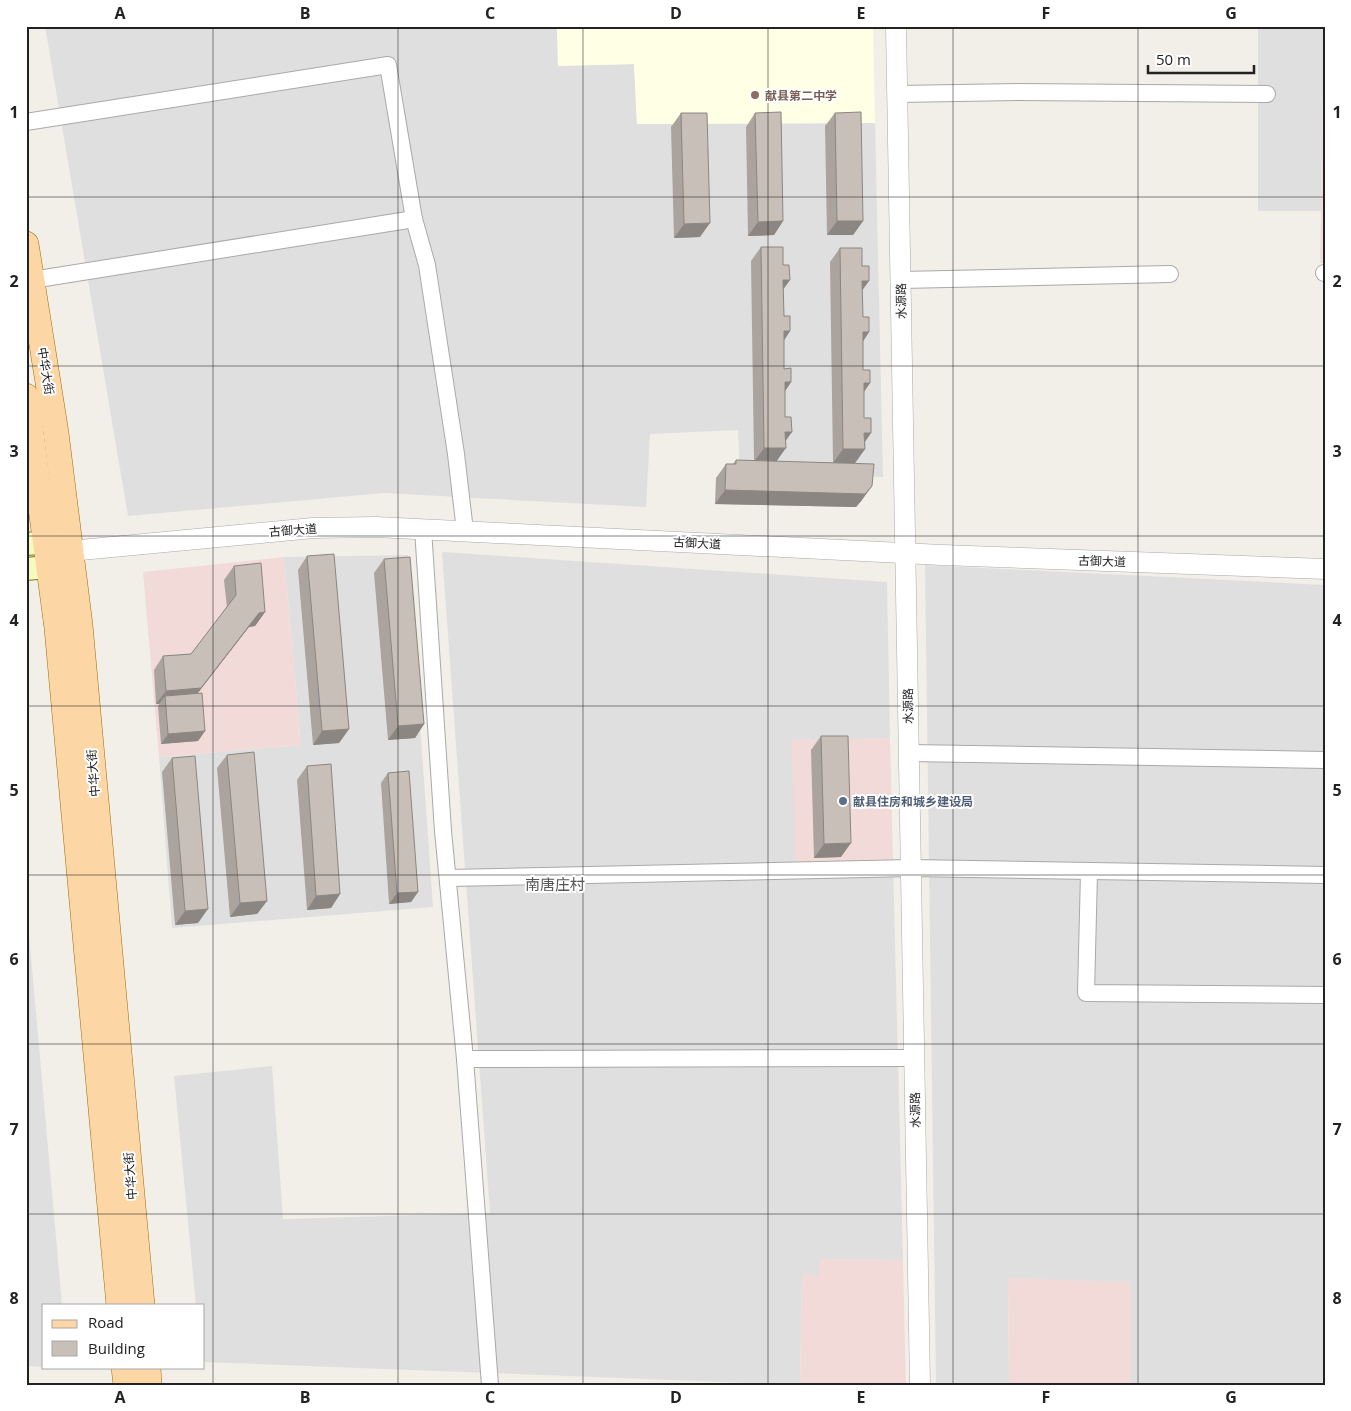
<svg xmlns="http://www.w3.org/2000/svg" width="1351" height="1411" font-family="'Open Sans','Noto Sans SC',sans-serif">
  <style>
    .residential { fill: #e0dfdf }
    .commercial { fill: #f2dad9 }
    .education { fill: #ffffe5 }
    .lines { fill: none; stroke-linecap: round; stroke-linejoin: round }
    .minor-casing { stroke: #a9a9a9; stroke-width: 18 }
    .tertiary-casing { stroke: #a9a9a9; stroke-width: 21 }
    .secondary-casing { stroke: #707d05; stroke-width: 24 }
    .primary-casing { stroke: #a06b00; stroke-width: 26 }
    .minor { stroke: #fff; stroke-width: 16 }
    .tertiary { stroke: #fff; stroke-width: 20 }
    .secondary { stroke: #f7fabf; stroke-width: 22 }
    .primary { stroke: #fcd6a4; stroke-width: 25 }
    .wall { fill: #aba49e }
    .shaded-wall { fill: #8b8681 }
    .building { fill: #c7bfb8; stroke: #8b8681 }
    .grid { fill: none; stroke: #222; stroke-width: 1; stroke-opacity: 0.55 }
    .education-dot { fill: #8d6e63; stroke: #fff; stroke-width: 2 }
    .service-dot { fill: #5c6f8a; stroke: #fff; stroke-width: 2 }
    .labels { text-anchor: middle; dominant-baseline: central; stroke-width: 4; stroke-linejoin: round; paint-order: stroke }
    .education-label { font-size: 12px; font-weight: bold; fill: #785e54; stroke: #fff; text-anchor: start }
    .street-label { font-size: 12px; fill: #222; stroke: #fff }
    .service-label { font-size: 12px; font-weight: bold; fill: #4e5e75; stroke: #fff; text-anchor: start }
    .quarter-label { font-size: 15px; fill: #555; stroke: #fff }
    .neatline { fill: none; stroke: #222; stroke-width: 2 }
    .grid-label { font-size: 16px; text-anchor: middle; font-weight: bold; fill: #222 }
  </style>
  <rect width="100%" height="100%" fill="#f2efe9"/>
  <!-- residential -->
  <g class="residential">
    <path d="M45,26H557L558,66L634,64L637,124L875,123L883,477L740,472L738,430L650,434L646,507L384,493L128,516Z"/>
    <path d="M1258,26H1324L1321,211H1258Z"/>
    <path d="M442,552L887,582L890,738L792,741L893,862L903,1260L820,1259L819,1276L802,1275L800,1385L204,1362V1305H196L174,1076L272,1066L283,1219L490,1213Z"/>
    <path d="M408,555L433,907L172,928L159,757L301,745L284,557Z"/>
    <path d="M925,565L1325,585V1385H1131V1282L1008,1279L1009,1385H936Z"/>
    <path d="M28,923L62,1305H44V1367L26,1366V924Z"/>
  </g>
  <!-- commercial -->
  <g class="commercial">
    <path d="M1324,26H1325V263H1320Z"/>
    <path d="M284,557L301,745L159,757L143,572Z"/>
    <path d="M890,738L893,862L795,865L792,740Z"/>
    <path d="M819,1259L903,1260L906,1385H800L802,1275H819Z"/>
    <path d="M1008,1278L1131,1282V1385H1009Z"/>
  </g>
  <!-- education -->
  <path class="education" d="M557,26H873L875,123L637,124L634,64L558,66Z"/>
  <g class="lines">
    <defs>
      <g id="minor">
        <path d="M898,94L1019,92L1267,94"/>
        <path d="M26,122L388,65L414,219L427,265L456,454L465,531"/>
        <path d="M1324,273H1325"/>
        <path d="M32,280L414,219"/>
        <path d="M901,280L1170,274"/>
        <path d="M423,529L443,831L465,1059L490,1385"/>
        <path d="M909,753L1325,760"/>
        <path d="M1089,873L1086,993L1325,995"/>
        <path d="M448,878L911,868L1325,875"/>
        <path d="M465,1059L914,1058"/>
      </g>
      <g id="tertiary">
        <path d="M896,26L920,1385"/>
        <path d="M70,551L313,528L376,527L942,555L1325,569"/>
      </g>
      <g id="secondary">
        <path d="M26,544L63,541"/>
        <path d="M26,569L68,565"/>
      </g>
      <g id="primary">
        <path d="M26,244L56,433L80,625L142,1305"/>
        <path d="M26,396L57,628L119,1305"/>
        <path d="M124,1367L126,1385"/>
        <path d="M148,1367L149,1385"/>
      </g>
    </defs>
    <!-- minor casing -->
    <use href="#minor" class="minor-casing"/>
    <!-- tertiary casing -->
    <use href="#tertiary" class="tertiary-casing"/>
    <!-- secondary casing -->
    <use href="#secondary" class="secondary-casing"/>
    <!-- primary casing -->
    <use href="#primary" class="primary-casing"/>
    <!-- minor -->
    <use href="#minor" class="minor"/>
    <!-- tertiary -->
    <use href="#tertiary" class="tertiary"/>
    <!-- secondary -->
    <use href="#secondary" class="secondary"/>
    <!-- primary -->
    <use href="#primary" class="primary"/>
  </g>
  <!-- wall -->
  <g class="wall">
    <path d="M681,113L700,237L674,238L671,127Z"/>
    <path d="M755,113L783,221L774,235L748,236L746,127Z"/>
    <path d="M835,113L863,221L853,235H827L825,126Z"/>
    <path d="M761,247L783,265L790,280L783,289L784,316L790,331L784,340V369L791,382L785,391V441L776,461L862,500L856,507L715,504L716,478L726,464H733L736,460H754L751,261Z"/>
    <path d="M840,248L862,290L863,317L869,332L863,341V370L870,383L864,392V418L871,433L865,442V449L855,463H833L830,262Z"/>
    <path d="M307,556L349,729L339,743L313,745L298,570Z"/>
    <path d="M384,559L424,724L415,738L388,740L374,573Z"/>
    <path d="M234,566L265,612L255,626L249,627L197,693L205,731L198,741L161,744L158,707L159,704H156L154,670L163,656L191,654L227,608L224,580Z"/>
    <path d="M821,736L841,857L814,858L811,750Z"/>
    <path d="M227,755L267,901L257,914L230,917L217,768Z"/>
    <path d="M172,758L198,923L175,925L162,772Z"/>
    <path d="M307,766L340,894L331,908L307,910L297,780Z"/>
    <path d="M388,773L418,892L411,902L389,904L381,783Z"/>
  </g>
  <!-- shaded-wall -->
  <g class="shaded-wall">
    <path d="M783,221L774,235L748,236L758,222Z"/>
    <path d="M837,221H863L853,235H827Z"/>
    <path d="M710,223L700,237L674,238L684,224Z"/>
    <path d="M783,280H790L780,294Z"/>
    <path d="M862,281H869L859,295Z"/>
    <path d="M784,331H790L781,345Z"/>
    <path d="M863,332H869L860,346Z"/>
    <path d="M785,382H791L782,396Z"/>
    <path d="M864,383H870L860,397Z"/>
    <path d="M785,432H792L782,446Z"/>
    <path d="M864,433H871L861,447Z"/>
    <path d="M764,448H786L776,462H754Z"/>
    <path d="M843,449H865L855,463H833Z"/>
    <path d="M872,486L862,500L856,507L715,504L725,490Z"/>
    <path d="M265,612L255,626L249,627L191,702L165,696L159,704H156L166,691L259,613Z"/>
    <path d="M424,724L415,738L388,740L398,726Z"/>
    <path d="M349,729L339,743L313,745L322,731Z"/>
    <path d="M205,731L198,741L161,744L168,734Z"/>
    <path d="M851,843L841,857L814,858L824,844Z"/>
    <path d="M418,892L411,902L389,904L397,893Z"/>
    <path d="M340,894L331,908L307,910L316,896Z"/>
    <path d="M267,901L257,914L230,917L240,903Z"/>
    <path d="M208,909L198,923L175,925L185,911Z"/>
  </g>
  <!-- building -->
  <g class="building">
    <path d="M781,112L783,221L758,222L755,113Z"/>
    <path d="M861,112L863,221H837L835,113Z"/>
    <path d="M681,113H707L710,223L684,224Z"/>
    <path d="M761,247H783V265H789L790,280H783L784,316H790V331H784V369L791,368V382H785V417H791L792,432H785L786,448H764Z"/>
    <path d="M840,248H862V266H869V281H862L863,317H869V332H863V370H870V383H864V418H871V433H864L865,449H843Z"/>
    <path d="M736,460L874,464L872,486L865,494L725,490L726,464H736Z"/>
    <path d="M334,554L349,729L322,731L307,556Z"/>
    <path d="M410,557L424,724L398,726L384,559Z"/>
    <path d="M261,563L265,612L259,613L201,688L166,691L163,656L191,654L236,595L234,566Z"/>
    <path d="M202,693L205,731L168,734L165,696Z"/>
    <path d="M821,736H848L851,843L824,844Z"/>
    <path d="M254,752L267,901L240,903L227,755Z"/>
    <path d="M195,756L208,909L185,911L172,758Z"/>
    <path d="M331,764L340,894L316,896L307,766Z"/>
    <path d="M409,771L418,892L397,893L388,773Z"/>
  </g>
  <!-- grid -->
  <path class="grid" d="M213,26V1385M398,26V1385M583,26V1385M768,26V1385M953,26V1385M1138,26V1385M26,197H1325M26,366H1325M26,536H1325M26,706H1325M26,875H1325M26,1044H1325M26,1214H1325"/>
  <!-- markers -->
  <circle class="education-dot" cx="755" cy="95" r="5"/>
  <circle class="service-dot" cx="843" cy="801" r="5"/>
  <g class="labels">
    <!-- education labels -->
    <g class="education-label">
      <text x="765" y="95">献县第二中学</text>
    </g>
    <!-- street labels -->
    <g class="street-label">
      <text transform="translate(901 301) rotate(-91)">水源路</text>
      <text transform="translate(46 371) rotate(81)">中华大街</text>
      <text transform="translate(293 530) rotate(-4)">古御大道</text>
      <text transform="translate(697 543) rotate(3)">古御大道</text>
      <text transform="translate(1102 561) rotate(2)">古御大道</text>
      <text transform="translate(908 706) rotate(-91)">水源路</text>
      <text transform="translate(93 773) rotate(-95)">中华大街</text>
      <text transform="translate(915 1110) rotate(-91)">水源路</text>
      <text transform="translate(130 1176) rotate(-95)">中华大街</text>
    </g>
    <!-- service labels -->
    <g class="service-label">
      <text x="853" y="801">献县住房和城乡建设局</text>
    </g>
    <!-- quarter labels -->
    <g class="quarter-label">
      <text x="555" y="884">南唐庄村</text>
    </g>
  </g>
  <!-- border -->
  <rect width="1351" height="1411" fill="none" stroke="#ffffff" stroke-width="55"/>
  <!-- legend -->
  <rect x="42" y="1304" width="162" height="65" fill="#ffffff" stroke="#a7a7a7"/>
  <rect x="52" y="1320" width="25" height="8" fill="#fcd6a4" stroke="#a7a7a7"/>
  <text x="88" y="1328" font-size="15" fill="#222222">Road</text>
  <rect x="52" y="1341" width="25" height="15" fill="#c7bfb8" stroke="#a7a7a7"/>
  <text x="88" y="1354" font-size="15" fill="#222222">Building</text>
  <!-- scale -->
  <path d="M1148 65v8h106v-8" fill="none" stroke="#222222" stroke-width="2.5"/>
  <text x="1156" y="65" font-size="15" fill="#222222" stroke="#ffffff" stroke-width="4" paint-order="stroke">50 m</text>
  <rect x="28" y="28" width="1296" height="1356" class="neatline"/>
  <g class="grid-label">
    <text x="120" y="19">A</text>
    <text x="305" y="19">B</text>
    <text x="490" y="19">C</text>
    <text x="676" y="19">D</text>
    <text x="861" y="19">E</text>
    <text x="1046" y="19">F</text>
    <text x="1231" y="19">G</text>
    <text x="14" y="118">1</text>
    <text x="1337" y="118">1</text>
    <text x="14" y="287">2</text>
    <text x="1337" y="287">2</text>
    <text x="14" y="457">3</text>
    <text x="1337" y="457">3</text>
    <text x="14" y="626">4</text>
    <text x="1337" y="626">4</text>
    <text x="14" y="796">5</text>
    <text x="1337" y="796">5</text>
    <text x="14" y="965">6</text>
    <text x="1337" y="965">6</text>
    <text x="14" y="1135">7</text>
    <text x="1337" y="1135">7</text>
    <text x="14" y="1304">8</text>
    <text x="1337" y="1304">8</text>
    <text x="120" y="1403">A</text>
    <text x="305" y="1403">B</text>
    <text x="490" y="1403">C</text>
    <text x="676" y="1403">D</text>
    <text x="861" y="1403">E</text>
    <text x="1046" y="1403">F</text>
    <text x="1231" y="1403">G</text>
  </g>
</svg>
